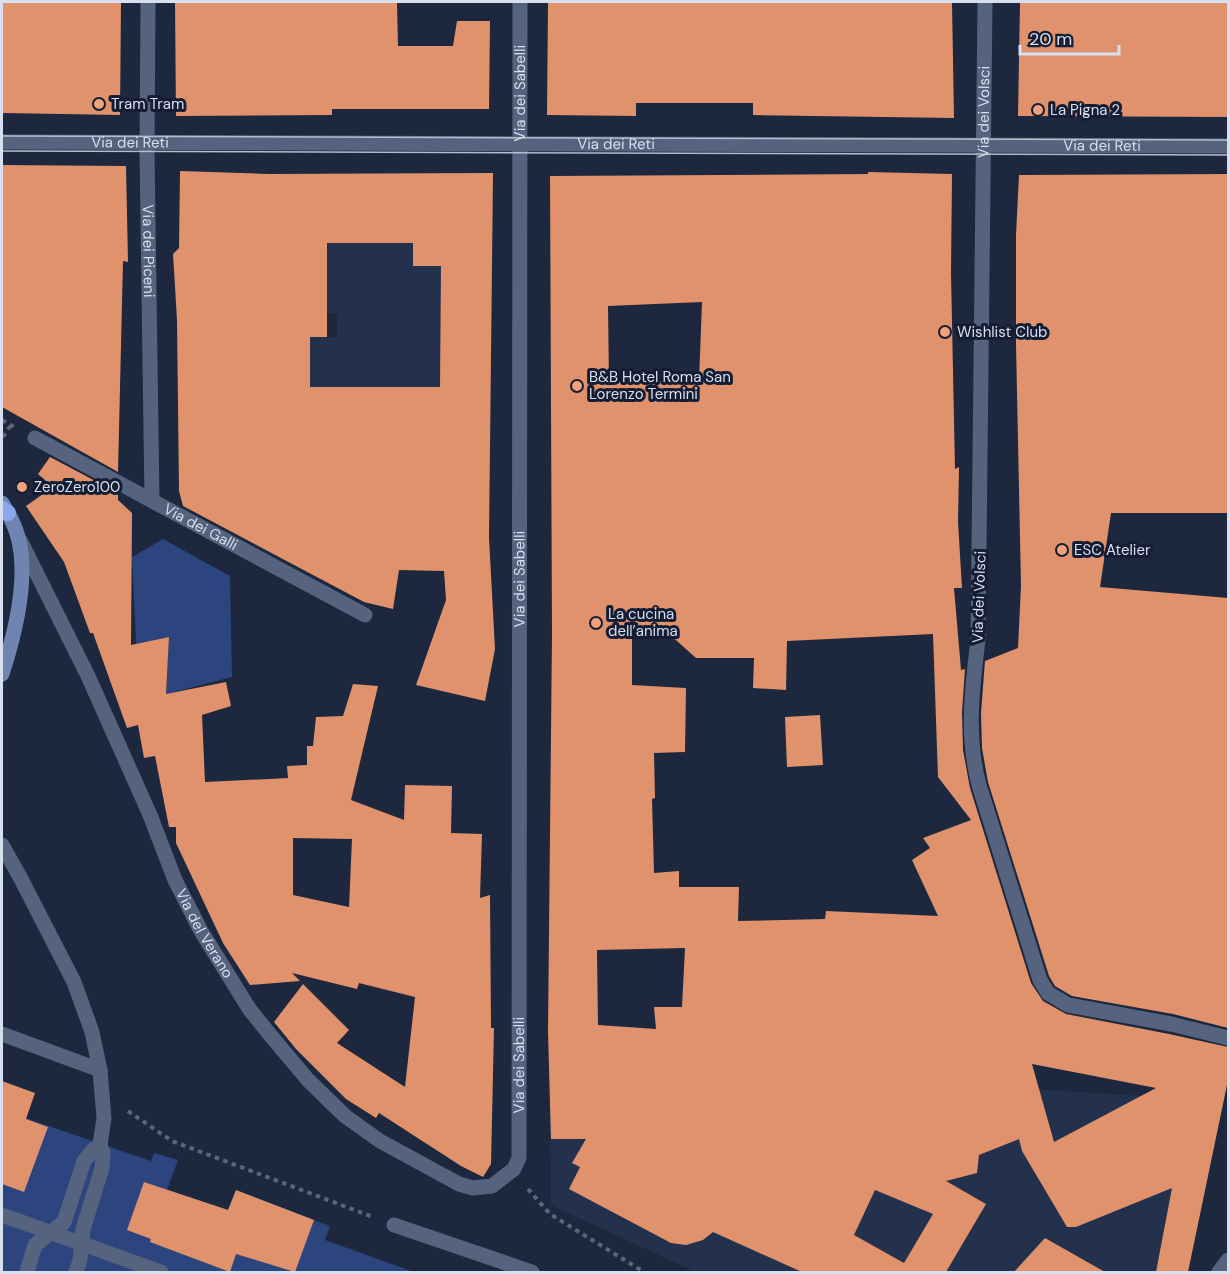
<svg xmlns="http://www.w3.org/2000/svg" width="1230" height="1274" font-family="'DM Sans',sans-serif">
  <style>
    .built { fill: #24314c }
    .green { fill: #2c457f }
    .building { fill: #e0926c; fill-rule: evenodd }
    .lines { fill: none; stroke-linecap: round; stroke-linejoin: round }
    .path { stroke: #5c6579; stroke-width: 4; stroke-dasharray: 4.5 4.5; stroke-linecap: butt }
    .service { stroke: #55637f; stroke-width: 15 }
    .minor { stroke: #55637f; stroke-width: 15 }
    .tertiary { stroke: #55637f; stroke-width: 15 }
    .secondary { stroke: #6f84b1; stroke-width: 15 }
    .trunk { stroke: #8aa8ea; stroke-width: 16 }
    .tram { stroke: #b5bdcd; stroke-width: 1.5 }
    .poi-dot { fill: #f1a17b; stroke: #141d33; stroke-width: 2 }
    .labels { text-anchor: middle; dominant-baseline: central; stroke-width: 6; stroke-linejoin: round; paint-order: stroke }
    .street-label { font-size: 15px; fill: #d8dfee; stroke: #141d33 }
    .poi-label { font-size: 15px; fill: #d8dfee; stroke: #141d33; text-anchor: start }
  </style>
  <rect width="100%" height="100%" fill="#1d273d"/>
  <!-- built -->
  <g class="built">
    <path d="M322,173H493L490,474L309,429L310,337H337V313H327V291L323,246Z"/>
    <path d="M549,1059L1224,1101L1188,1272H695L551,1205Z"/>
  </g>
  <!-- green -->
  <g class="green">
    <path d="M163,539L230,576L232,677L166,694L169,637L136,644L132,557Z"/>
    <path d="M2,1110L151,1161L154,1153L178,1160L167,1190L228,1210L236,1190L330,1226L325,1240L414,1272H2Z"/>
  </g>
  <!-- building -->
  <g class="building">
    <path d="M2,2H121L120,115L2,113Z"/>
    <path d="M175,2H397L398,46H453L457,21H490L489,109H332V115L176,116Z"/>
    <path d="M548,2H952L954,118L753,115V103H636V116L547,115Z"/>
    <path d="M1020,2H1228V117L1018,116Z"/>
    <path d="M2,165L126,166L128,262L123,261L118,472L2,407Z"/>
    <path d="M180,171L269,174L493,173L489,538L495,649L485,701L416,685L446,600L444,571L399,570L393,609L364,602L183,506L179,491L177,320L173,254L179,248ZM327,243H413V266H441L440,387H310V337H327Z"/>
    <path d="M868,172L952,174L951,273L955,469L959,467L958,522L962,588H954L961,670L965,669L962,712L963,750L970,788L1031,983L1043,1001L1066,1014L1169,1034L1228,1047V1080L1188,1272H1156L1172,1188L1076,1227H1067L1022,1151L1019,1139L979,1155L977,1173L946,1181L986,1204L946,1272H802L713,1232L703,1240L686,1245L671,1243L569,1189L580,1167L572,1163L586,1139H551L548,1032L552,634L550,176L868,174ZM702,302L699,381L609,382L608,306ZM632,633H668L696,658H754L753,688L786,690L787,641L933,634L938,777L971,820L923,838L930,848L912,860L938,916L826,911L825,919L738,921L739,887H679V871L654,873L652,799L655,798L654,753L685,752L686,688L632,685ZM685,948L682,1007H654L656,1029L598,1025L597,950ZM1032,1064L1156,1088L1054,1142ZM875,1190L933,1214L904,1263L854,1235Z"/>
    <path d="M1228,174V513H1111L1100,587L1228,598V1028L1173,1014L1072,996L1055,986L1049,976L988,782L982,748L981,713L985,661L1018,648L1021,586L1016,344V235L1019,175Z"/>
    <path d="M50,457L118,493V500L132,513L131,645L169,637L166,694L226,682L231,706L202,715L205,782L288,778L287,766L307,765V746H313L316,717L343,716L353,684L378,686L351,800L404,820L405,785L452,786L451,833L482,834L480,898L490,895L491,1028H494L491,1164L483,1177L461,1166L379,1113L376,1118L346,1099L296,1049L274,1022L303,984L349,1030L337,1043L405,1087L415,997L359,983L357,989L292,973L300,981L250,985L223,943L176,843V827H169L155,756L144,758L138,725L127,728L93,633H90L64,562L26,506L53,487L38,474ZM293,838L352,839L349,907L293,895Z"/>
    <path d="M820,715L823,765L787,767L785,717Z"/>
    <path d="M2,1081L35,1093L26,1119L48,1127L24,1192L2,1184Z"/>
    <path d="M144,1182L228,1210L236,1190L314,1220L295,1272L236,1254L230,1272L150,1242L151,1239L127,1230Z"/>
    <path d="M1045,1238L1105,1272H1014Z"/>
  </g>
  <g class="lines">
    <!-- path -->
    <g class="path">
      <path d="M2,420L16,428"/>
      <path d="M3,437L11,425"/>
      <path d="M128,1111L172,1141L373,1217"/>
      <path d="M528,1189L550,1214L644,1272"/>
    </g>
    <!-- service -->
    <g class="service">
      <path id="s1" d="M35,438L365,615"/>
      <path d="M978,640C972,689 966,736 979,785L1040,980L1048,993L1068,1005L1171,1024L1228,1038"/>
      <path d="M2,845L20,877L74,982L92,1032L100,1070L104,1118L100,1145L103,1153L102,1168L83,1229L80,1260L76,1272"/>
      <path d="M2,1034L100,1070"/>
      <path d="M2,1215L161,1272"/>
      <path d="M394,1225L532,1272"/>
      <path d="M27,1272L35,1245L64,1222L84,1161L93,1150L100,1145"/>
      <path d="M1219,1272L1228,1260"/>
    </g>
    <!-- minor -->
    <g class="minor">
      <path id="s2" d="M148,2L147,151L152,500"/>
      <path id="s3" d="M20,540L88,676L150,815L175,880L201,931L250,1010L271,1036L308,1080L345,1116L380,1141L459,1184L473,1188L492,1186L514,1169L519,1158L520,2"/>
      <path id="s4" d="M978,640L985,2"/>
    </g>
    <!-- tertiary -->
    <path class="tertiary" id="s5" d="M2,142L1228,146"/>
    <!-- secondary -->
    <path class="secondary" d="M2,674C15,634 29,578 18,537C15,525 9,514 2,503"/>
    <!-- trunk -->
    <path class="trunk" d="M2,509L8,513"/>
    <!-- tram -->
    <g class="tram">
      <path d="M2,136L1228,140"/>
      <path d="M2,151L1228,155"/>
    </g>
  </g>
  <!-- markers -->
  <g class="poi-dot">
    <circle cx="99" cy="104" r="6"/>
    <circle cx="1038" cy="110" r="6"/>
    <circle cx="945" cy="332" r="6"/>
    <circle cx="577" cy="386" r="6"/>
    <circle cx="22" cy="487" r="6"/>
    <circle cx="1062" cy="550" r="6"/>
    <circle cx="596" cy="623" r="6"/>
  </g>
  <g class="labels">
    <!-- street labels -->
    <g class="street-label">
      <text stroke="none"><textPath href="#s3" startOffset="1938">Via dei Sabelli</textPath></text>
      <text stroke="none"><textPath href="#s4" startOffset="528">Via dei Volsci</textPath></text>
      <text stroke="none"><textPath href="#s5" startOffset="128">Via dei Reti</textPath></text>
      <text stroke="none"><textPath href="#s5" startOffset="614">Via dei Reti</textPath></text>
      <text stroke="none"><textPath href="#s5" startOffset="1100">Via dei Reti</textPath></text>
      <text stroke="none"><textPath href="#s2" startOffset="249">Via dei Piceni</textPath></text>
      <text stroke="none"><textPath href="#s1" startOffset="188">Via dei Galli</textPath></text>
      <text stroke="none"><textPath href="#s3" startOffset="1452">Via dei Sabelli</textPath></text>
      <text transform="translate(979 597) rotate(-88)">Via dei Volsci</text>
      <text stroke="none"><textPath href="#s3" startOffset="435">Via del Verano</textPath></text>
      <text stroke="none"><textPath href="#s3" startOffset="966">Via dei Sabelli</textPath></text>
    </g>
    <!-- poi labels -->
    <g class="poi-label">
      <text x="111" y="104">Tram Tram</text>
      <text x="1050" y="110">La Pigna 2</text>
      <text x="957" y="332">Wishlist Club</text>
      <text x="589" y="377">B&amp;B Hotel Roma San<tspan x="589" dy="17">Lorenzo Termini</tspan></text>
      <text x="34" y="487">ZeroZero100</text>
      <text x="1074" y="550">ESC Atelier</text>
      <text x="608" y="614">La cucina<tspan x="608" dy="17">dell’anima</tspan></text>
    </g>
  </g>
  <!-- border -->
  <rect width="1230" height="1274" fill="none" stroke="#d8dfee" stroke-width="6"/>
  <!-- scale -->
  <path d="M1020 45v9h99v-9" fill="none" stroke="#d8dfee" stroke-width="3"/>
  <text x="1029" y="45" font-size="18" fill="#d8dfee" stroke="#141d33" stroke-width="4.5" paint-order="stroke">20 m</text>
</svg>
